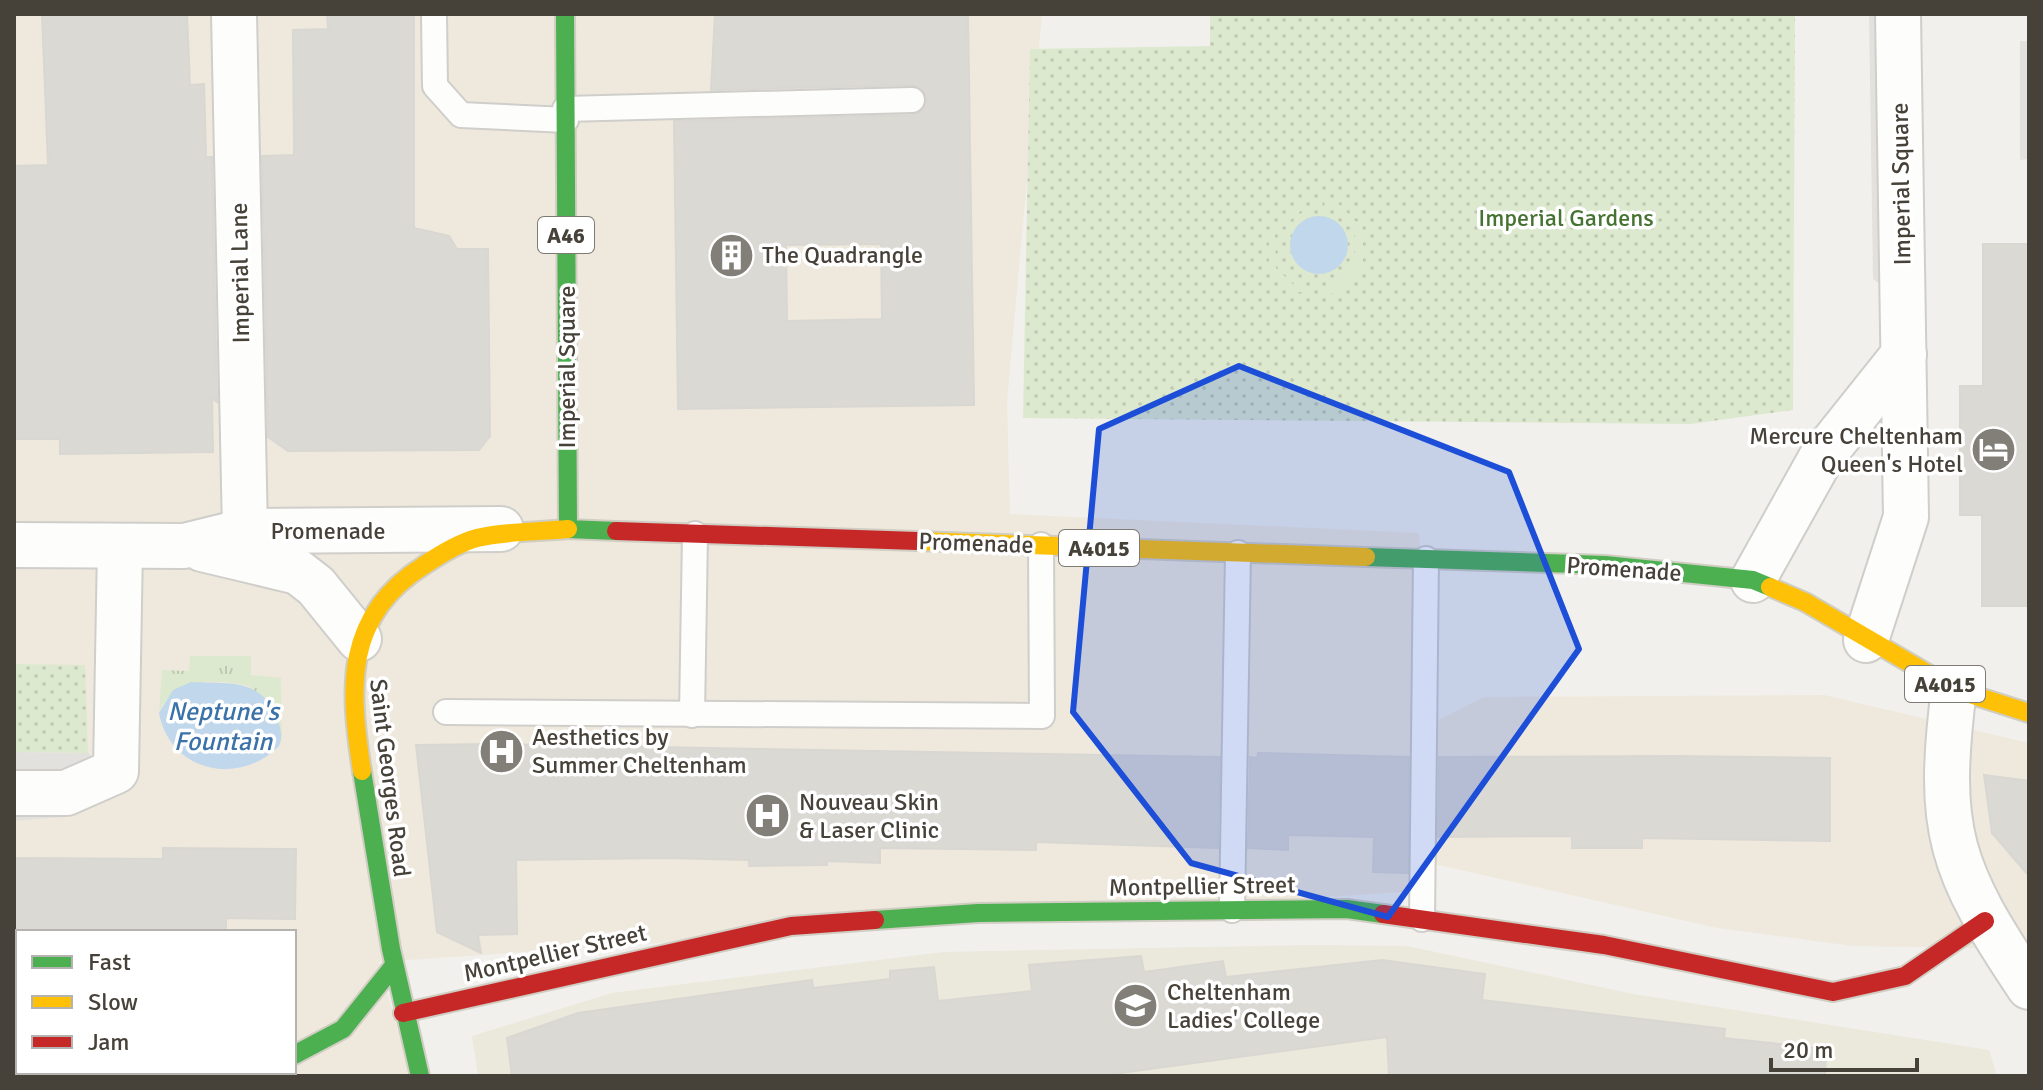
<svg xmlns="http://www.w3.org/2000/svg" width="2043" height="1090" font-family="Signika,sans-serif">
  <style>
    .commercial { fill: #efe9dd; fill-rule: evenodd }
    .education { fill: #ebe8dc }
    .grass { fill: url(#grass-tufts) }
    .park { fill: url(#park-dots) }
    .garden { fill: #dde9ce }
    .parking { fill: #e3e1dd }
    .water { fill: #c1d7eb }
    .building { fill: #dbd9d4; stroke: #d9d7d2; stroke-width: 2; fill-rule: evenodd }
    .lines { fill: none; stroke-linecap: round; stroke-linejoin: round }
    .lane-casing { stroke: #cfceca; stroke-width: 28 }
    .street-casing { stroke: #cfceca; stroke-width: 48 }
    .fast-casing { stroke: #d0cdc3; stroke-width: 22 }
    .slow-casing { stroke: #d0cdc3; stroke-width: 22 }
    .jam-casing { stroke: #d0cdc3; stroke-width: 22 }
    .lane { stroke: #fdfdfc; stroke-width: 24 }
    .street { stroke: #fdfdfc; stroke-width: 44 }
    .fast { stroke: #4caf50; stroke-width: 18 }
    .slow { stroke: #ffc107; stroke-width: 18 }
    .jam { stroke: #c62828; stroke-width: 18 }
    .marked { fill: #1d4ed8; fill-opacity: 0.2; stroke: #1d4ed8; stroke-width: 6; stroke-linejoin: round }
    .labels { text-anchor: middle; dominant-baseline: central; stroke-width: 7; stroke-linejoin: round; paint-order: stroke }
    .shield { fill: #fff; stroke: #7e7b74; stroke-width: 2 }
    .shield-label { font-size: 22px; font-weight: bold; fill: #474239 }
    .street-label { font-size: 24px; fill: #474239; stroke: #fff }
    .park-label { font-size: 24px; fill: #457331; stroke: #fff }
    .poi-label { font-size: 24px; fill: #474239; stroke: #fff; text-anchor: start }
    .water-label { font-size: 26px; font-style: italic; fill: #3b72a9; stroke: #fff }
  </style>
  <defs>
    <pattern id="grass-tufts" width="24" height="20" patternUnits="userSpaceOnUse" patternTransform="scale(2)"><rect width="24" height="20" fill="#dde9ce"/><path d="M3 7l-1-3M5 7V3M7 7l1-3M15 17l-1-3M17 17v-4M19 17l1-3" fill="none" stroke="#bfc9b2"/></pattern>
    <pattern id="park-dots" width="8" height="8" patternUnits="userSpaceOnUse" patternTransform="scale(2)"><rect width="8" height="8" fill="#dde9ce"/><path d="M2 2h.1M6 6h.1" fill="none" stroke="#bfc9b2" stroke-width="1.8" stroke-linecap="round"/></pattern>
  </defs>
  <rect width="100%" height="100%" fill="#f1f0ec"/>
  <!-- commercial -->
  <path class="commercial" d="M14,14H1042L1007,401L1010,514L1419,533L1435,722L1484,697L1824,695L2029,743V949L1853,946L1717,928L1434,864L1417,891L379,962L410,1076H14ZM18,932H294V1072H18Z"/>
  <!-- education -->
  <path class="education" d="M1312,945L1407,946L1633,994L1989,1050L1997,1076H478L472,1036L612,993L943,952Z"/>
  <!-- grass -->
  <path class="grass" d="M190,656H251V675L281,678L282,740L279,725L250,686C216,679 174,676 159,713L162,670L189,671Z"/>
  <!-- park -->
  <g class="park">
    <path d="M1210,14H1795L1793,410L1690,424L1023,418L1030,49L1210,46Z"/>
    <path d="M14,664L85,665L88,753L14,752Z"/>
  </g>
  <!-- garden -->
  <g class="garden">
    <path d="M1324,199L1336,201L1363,229V267L1339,293L1323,294V287H1334L1355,264V233L1333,209L1325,208Z"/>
    <path d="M1301,202L1305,207L1275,234L1276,268L1295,286L1303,287V292H1293L1269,271V230Z"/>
  </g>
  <!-- parking -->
  <g class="parking">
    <path d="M1869,14H1884L1887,289L1873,279Z"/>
    <path d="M2020,41H2029V159L2020,160Z"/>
    <path d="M14,752L88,753L125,785L74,816L14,821Z"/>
  </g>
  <!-- water -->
  <g class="water">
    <circle cx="1319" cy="245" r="29"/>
    <path d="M191,682C230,684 262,677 278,721C281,730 283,738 279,746C239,787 170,772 159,713L173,690Z"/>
  </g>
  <!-- building -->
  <g class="building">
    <path d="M42,14H187L190,85L204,84L206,157H212L217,402L212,398L213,452L60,454V439H14V166L48,165Z"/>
    <path d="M327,14H414V228L449,236L457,249H488L490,436L479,450L288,451L268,437L262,156L294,155L293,30L328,29Z"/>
    <path d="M715,14H968L974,405L678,409L674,121L912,115L920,112L927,100L924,92L912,85L711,90ZM881,244L882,319L787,321L786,245Z"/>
    <path d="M1983,244H2029V606H1982V515H1960V386H1983Z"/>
    <path d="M487,744L1220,757L1218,848L1036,842V850L880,848V863L827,861V865L749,866V860L664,858L516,860L517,934L478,935L481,953L437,932L416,745Z"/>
    <path d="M1258,753L1409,757L1408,873L1373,872L1374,837L1288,835V850L1248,848L1250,757L1257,758Z"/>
    <path d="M1673,756L1830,758V841L1642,838V848H1572V836L1438,837L1439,757Z"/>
    <path d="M1984,775L2029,781V876L1992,833Z"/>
    <path d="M163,848L296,849L295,919L226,918V932H14V858L163,859Z"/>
    <path d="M1141,956L1144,972L1223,961L1226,977L1382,960L1485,974L1482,1000L1725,1029L1724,1038L1826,1049L1825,1076H1389L1387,1037L1098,1076H512L507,1038L578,1013L812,980L813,988L890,979V971L934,967L938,1001L1032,991L1029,965Z"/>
  </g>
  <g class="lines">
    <defs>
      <g id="lane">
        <path d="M434,14L435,86L461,115L566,120"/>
        <path d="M565,109L912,100"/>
        <path d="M446,712L1042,716L1041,545"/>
        <path d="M692,715L695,534"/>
        <path d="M1232,910L1238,553"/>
        <path d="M1422,919L1426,559"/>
      </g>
      <g id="street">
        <path d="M234,14L245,531"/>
        <path d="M14,545L184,546L245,531L501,529"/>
        <path d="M202,549L298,572L316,586L359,639"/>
        <path d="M1753,580L1821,458L1904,354"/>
        <path d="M1866,640L1906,517L1898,14"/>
        <path d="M1954,689C1936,831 1950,869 2029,987"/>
        <path d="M14,793H66L116,771L120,547"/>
      </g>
      <g id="fast">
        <path d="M565,14L568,529L616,531"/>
        <path d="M1366,557L1605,565L1753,580L1770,587"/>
        <path d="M362,771L391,949L420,1076"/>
        <path d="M875,920L978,913L1347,909L1383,914"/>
        <path d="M294,1055L343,1029L392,968"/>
      </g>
      <g id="slow">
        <path d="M917,541L1366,557"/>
        <path d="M1770,587L1805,602L1954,689L2029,713"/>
        <path d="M362,771C349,688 344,616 423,566C439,555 458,543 477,538C506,531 538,532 568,529"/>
      </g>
      <g id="jam">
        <path d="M616,531L917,541"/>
        <path d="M1383,914L1604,945L1833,992L1905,976L1985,921"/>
        <path d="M403,1013L791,926L875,920"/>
        <path d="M253,1076L261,1072"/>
      </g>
    </defs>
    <!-- lane casing -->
    <use href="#lane" class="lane-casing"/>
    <!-- street casing -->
    <use href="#street" class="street-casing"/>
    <!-- fast casing -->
    <use href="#fast" class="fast-casing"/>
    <!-- slow casing -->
    <use href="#slow" class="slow-casing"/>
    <!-- jam casing -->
    <use href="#jam" class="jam-casing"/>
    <!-- lane -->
    <use href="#lane" class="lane"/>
    <!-- street -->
    <use href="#street" class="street"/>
    <!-- fast -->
    <use href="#fast" class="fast"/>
    <!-- slow -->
    <use href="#slow" class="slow"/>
    <!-- jam -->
    <use href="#jam" class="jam"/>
  </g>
  <!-- marked area -->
  <path class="marked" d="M1239,366L1509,472L1579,649L1388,917L1191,863L1073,712L1099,429Z"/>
  <!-- icons -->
  <defs>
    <symbol id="building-disc" viewBox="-11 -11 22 22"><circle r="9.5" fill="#827f78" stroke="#fff"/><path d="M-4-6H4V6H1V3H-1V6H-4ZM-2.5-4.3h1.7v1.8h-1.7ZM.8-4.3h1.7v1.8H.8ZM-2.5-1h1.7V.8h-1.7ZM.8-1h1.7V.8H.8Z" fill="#fff"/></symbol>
    <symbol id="hotel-disc" viewBox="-11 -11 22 22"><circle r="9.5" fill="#827f78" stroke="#fff"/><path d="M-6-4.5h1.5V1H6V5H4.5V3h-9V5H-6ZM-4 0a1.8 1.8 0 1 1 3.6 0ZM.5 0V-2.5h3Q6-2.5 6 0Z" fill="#fff"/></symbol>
    <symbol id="hospital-disc" viewBox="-11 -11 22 22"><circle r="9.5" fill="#827f78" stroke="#fff"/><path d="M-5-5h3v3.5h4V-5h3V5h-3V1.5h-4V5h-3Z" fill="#fff"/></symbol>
    <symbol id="school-disc" viewBox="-11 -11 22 22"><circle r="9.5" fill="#827f78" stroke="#fff"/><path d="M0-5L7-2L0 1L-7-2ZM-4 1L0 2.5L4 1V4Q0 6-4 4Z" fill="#fff"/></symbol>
  </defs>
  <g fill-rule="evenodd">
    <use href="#building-disc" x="706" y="230" width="51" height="51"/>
    <use href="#hotel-disc" x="1968" y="424" width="51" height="51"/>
    <use href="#hospital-disc" x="476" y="726" width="51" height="51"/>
    <use href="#hospital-disc" x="742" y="790" width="51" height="51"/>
    <use href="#school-disc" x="1110" y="980" width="51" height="51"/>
  </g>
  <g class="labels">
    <!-- shield labels -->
    <g class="shield">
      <rect x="538" y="217" width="56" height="36" rx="6"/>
      <rect x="1059" y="530" width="80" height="36" rx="6"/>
      <rect x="1905" y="666" width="80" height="36" rx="6"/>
    </g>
    <g class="shield-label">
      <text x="566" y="235">A46</text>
      <text x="1099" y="548">A4015</text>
      <text x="1945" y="684">A4015</text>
    </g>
    <!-- street labels -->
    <g class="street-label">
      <text transform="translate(1901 184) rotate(-91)">Imperial Square</text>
      <text transform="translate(240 273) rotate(-91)">Imperial Lane</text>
      <text transform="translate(567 367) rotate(-90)">Imperial Square</text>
      <text x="328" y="531">Promenade</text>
      <text transform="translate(976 543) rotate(2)">Promenade</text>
      <text transform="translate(1624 569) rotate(4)">Promenade</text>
      <text transform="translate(390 778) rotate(83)">Saint Georges Road</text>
      <text transform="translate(1202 886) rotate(-1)">Montpellier Street</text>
      <text transform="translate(555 953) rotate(-13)">Montpellier Street</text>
    </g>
    <!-- park labels -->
    <g class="park-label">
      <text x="1566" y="218">Imperial Gardens</text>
    </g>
    <!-- poi labels -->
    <g class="poi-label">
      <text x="762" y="255">The Quadrangle</text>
      <text x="1963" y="436" text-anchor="end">Mercure Cheltenham<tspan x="1963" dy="28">Queen's Hotel</tspan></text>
      <text x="532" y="737">Aesthetics by<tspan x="532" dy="28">Summer Cheltenham</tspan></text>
      <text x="799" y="802">Nouveau Skin<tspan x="799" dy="28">&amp; Laser Clinic</tspan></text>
      <text x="1167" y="992">Cheltenham<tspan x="1167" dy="28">Ladies' College</tspan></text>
    </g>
    <!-- water labels -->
    <g class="water-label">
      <text x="223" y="712">Neptune's<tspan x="223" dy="30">Fountain</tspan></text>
    </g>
  </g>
  <!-- border -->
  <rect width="2043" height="1090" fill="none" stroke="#474239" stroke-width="32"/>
  <!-- legend -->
  <rect x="16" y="930" width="280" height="144" fill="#ffffff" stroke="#b5b3b0" stroke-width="2"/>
  <rect x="32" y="956" width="40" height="12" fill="#4caf50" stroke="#b5b3b0" stroke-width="2"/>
  <text x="88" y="970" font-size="24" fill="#474239">Fast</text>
  <rect x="32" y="996" width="40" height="12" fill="#ffc107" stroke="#b5b3b0" stroke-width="2"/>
  <text x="88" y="1010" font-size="24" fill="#474239">Slow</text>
  <rect x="32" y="1036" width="40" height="12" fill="#c62828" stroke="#b5b3b0" stroke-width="2"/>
  <text x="88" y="1050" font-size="24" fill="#474239">Jam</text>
  <!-- scale -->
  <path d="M1771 1058v12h146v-12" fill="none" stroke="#474239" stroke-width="4"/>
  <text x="1783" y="1058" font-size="24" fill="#474239" stroke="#ffffff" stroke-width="6" paint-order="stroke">20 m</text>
</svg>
